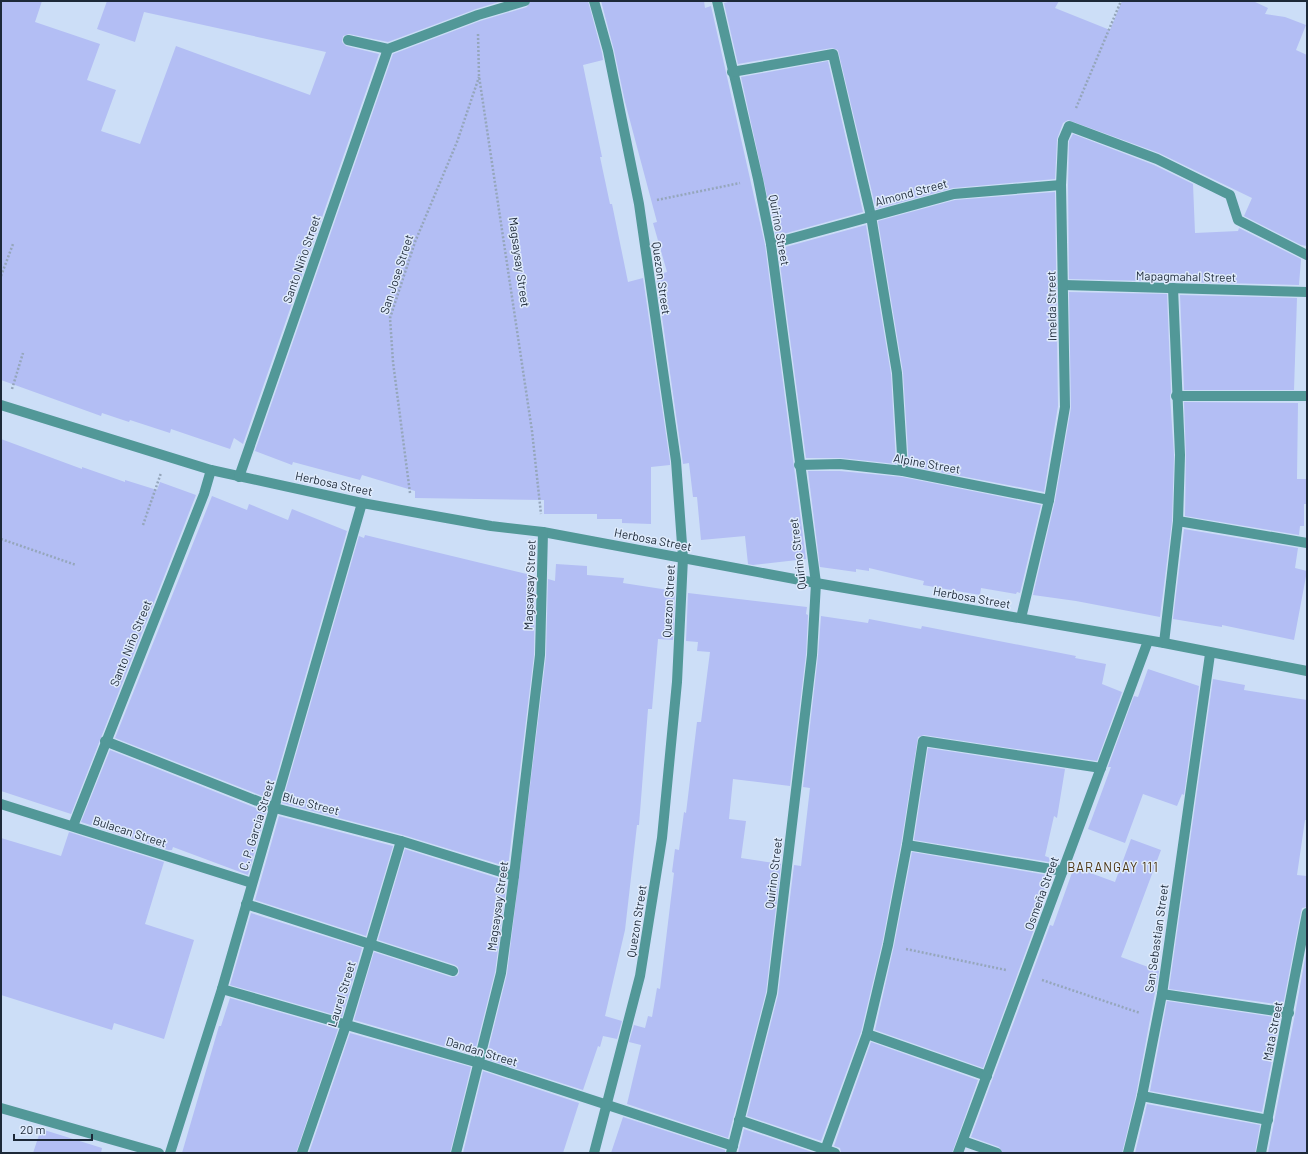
<svg xmlns="http://www.w3.org/2000/svg" width="1308" height="1154" font-family="Barlow,sans-serif">
  <style>
    .building { fill: #b3bef4 }
    .lines { fill: none; stroke-linecap: round; stroke-linejoin: round }
    .path { stroke: #95a6bb; stroke-width: 2.5; stroke-dasharray: 2 2; stroke-linecap: butt }
    .minor { stroke: #529898; stroke-width: 10 }
    .labels { text-anchor: middle; dominant-baseline: central; stroke-width: 3; stroke-linejoin: round; paint-order: stroke }
    .street-label { font-size: 12px; fill: #1d2938; stroke: #dfebfc }
    .neighbourhood-label { font-size: 13px; letter-spacing: 1px; fill: #4b3410; stroke: #dfebfc }
  </style>
  <rect width="100%" height="100%" fill="#ccdef7"/>
  <!-- building -->
  <g class="building">
    <path d="M1,1H42L35,22L100,44L87,80L116,90L101,131L140,144L176,46L310,95L326,52L144,12L135,42L97,29L107,1H502L476,9L388,42L349,34L343,36L342,42L346,46L379,54L243,444L234,438L230,449L171,429L170,433L130,420L129,422L102,413L101,416L1,380Z"/>
    <path d="M531,1H588L602,53L603,60L583,65L602,157H600L610,204H612L628,282L643,278L670,462V465L651,467V524L622,523V519H597V514H544V500L415,498V491L362,475L360,480L293,462L292,465L255,451L393,54L480,21L527,7Z"/>
    <path d="M601,1H704L705,8L711,6L765,245L806,559L753,565L748,564L745,536L701,540L697,497H693L689,463L683,464L656,275L667,272L653,223L657,222L625,102L614,50Z"/>
    <path d="M732,1H1059L1055,8L1110,30L1122,1H1253L1268,8L1265,14L1285,17L1306,25L1296,50L1307,55V246L1301,245L1244,216L1252,198L1159,153L1068,120L1063,123L1057,139L1055,179L953,188L876,209L838,50L832,48L738,64L724,3Z"/>
    <path d="M828,61L863,212L776,236L741,77Z"/>
    <path d="M1073,134L1154,165L1193,184L1195,233L1238,231L1239,228L1301,259L1299,285L1069,279L1068,185L1069,141Z"/>
    <path d="M1055,192L1058,406L1044,492L909,466L903,372L878,221L955,200Z"/>
    <path d="M866,225L891,374L896,464L841,458H806L778,249Z"/>
    <path d="M1069,292L1167,294L1171,392L1170,396L1174,455L1172,521L1160,617L1076,601L1033,595L1055,501L1071,408Z"/>
    <path d="M1180,295L1297,298L1294,390H1184Z"/>
    <path d="M1184,402L1298,403L1297,479H1307V504H1304V526H1300L1299,535L1185,516L1186,455Z"/>
    <path d="M1,439L82,469V467L125,482V480L157,490L160,482L196,495L71,814L1,791Z"/>
    <path d="M808,471H840L902,477L1041,505L1020,593L1017,592L1016,594L981,588L980,595L923,585L924,581L869,568V571L856,569V572L820,567Z"/>
    <path d="M212,496L247,510L249,504L288,520L292,509L347,531L270,799L115,738Z"/>
    <path d="M1184,529L1298,548L1295,568L1307,571L1294,640L1222,625V627L1173,619Z"/>
    <path d="M365,535L535,576L534,655L508,867L403,835L282,803L359,536L364,538Z"/>
    <path d="M556,564L587,566V575L624,578L623,583L675,591L673,640L658,639L652,709H648L639,825H637L625,930L605,1016L622,1021L617,1039L603,1036L600,1047L598,1046L583,1090L486,1059L507,974L546,656L548,579L555,581Z"/>
    <path d="M688,593L807,607L806,614L808,615L806,654L790,786L733,779L729,819L746,821L741,858L781,864L766,992L728,1138L627,1104L641,1045L629,1042L634,1025L645,1028L648,1016L652,1017L657,988L660,989L674,873L672,872L675,849L679,850L684,812L686,813L697,722H701L710,652L697,651L698,642L686,641Z"/>
    <path d="M821,616L868,623L869,619L921,629L922,626L1076,656L1075,658L1106,664L1102,684L1122,692L1097,761L924,735L918,737L901,844L882,944L861,1032L821,1141L747,1116L778,995L794,865L801,866L810,788L803,787L818,656Z"/>
    <path d="M1148,669L1199,686L1184,795L1182,794L1177,806L1143,794L1125,843L1088,829L1111,767H1108L1134,696L1138,697Z"/>
    <path d="M1213,679L1245,685L1244,690L1307,700V820H1305L1297,875L1307,876V907L1302,908L1301,912L1283,1005L1169,989Z"/>
    <path d="M928,748L1065,769L1057,818L1054,816L1045,856L1050,858L1049,862L914,840Z"/>
    <path d="M110,750L266,812L248,875L173,847L172,850H168L81,822Z"/>
    <path d="M279,816L393,846L366,936L255,900Z"/>
    <path d="M69,832L164,862L145,924L194,940L164,1039L114,1023L112,1030L1,995V838L61,856Z"/>
    <path d="M1131,839L1161,850L1121,957L1159,971L1136,1095L1122,1153H1003L999,1147L971,1137L1050,925L1053,926L1074,867L1115,882Z"/>
    <path d="M405,849L507,881L495,972L474,1055L354,1020L374,952L451,977L457,976L459,973L458,967L455,965L378,940Z"/>
    <path d="M912,852L1047,875L1041,910L983,1068L875,1030L894,946Z"/>
    <path d="M251,913L362,948L342,1017L230,985Z"/>
    <path d="M1307,948V1153H1268L1295,1014Z"/>
    <path d="M230,998L338,1029L296,1153H182L219,1026H221Z"/>
    <path d="M1167,1001L1280,1018L1262,1112L1150,1091Z"/>
    <path d="M350,1033L471,1067L450,1153H309Z"/>
    <path d="M871,1042L978,1080L952,1153H841L840,1148L834,1146Z"/>
    <path d="M483,1071L579,1103L563,1153H463Z"/>
    <path d="M1147,1104L1260,1125L1255,1153H1135Z"/>
    <path d="M623,1117L725,1150V1153H611Z"/>
    <path d="M41,1129L102,1148L101,1153H33Z"/>
    <path d="M744,1129L815,1153H738Z"/>
  </g>
  <g class="lines">
    <!-- path -->
    <g class="path">
      <path d="M478,34L479,76L532,431L541,514"/>
      <path d="M1076,108L1121,1"/>
      <path d="M657,200L740,183"/>
      <path d="M1,276L13,244"/>
      <path d="M12,389L23,353"/>
      <path d="M410,493L393,362L390,318L415,242L457,142L479,77"/>
      <path d="M143,525L161,473"/>
      <path d="M1,539L76,565"/>
      <path d="M906,949L1006,970"/>
      <path d="M1042,980L1140,1013"/>
    </g>
    <!-- minor -->
    <g class="minor">
      <path d="M717,1L758,179L771,244L816,583L812,655L772,993L731,1153"/>
      <path d="M348,40L388,49L478,15L525,1"/>
      <path d="M732,72L833,54L871,216L897,373L903,471"/>
      <path d="M771,244L954,194L1061,185"/>
      <path d="M1064,285L1307,292"/>
      <path d="M1176,396H1307"/>
      <path d="M1,405L211,470L362,503L491,526L543,532L816,583L1164,643L1307,671"/>
      <path d="M799,465L840,464L903,471L1049,500"/>
      <path d="M239,477L388,49"/>
      <path d="M1178,521L1307,543"/>
      <path d="M1021,618L1049,500L1065,407L1061,185L1063,140L1069,126L1157,159L1230,195L1238,220L1307,255"/>
      <path d="M1164,643L1178,521L1180,455L1173,288"/>
      <path d="M105,741L275,808L401,841L514,876"/>
      <path d="M1,804L252,883"/>
      <path d="M73,826L204,494L211,470"/>
      <path d="M907,845L1063,871"/>
      <path d="M246,904L453,971"/>
      <path d="M222,989L479,1063L733,1146"/>
      <path d="M1162,994L1289,1013"/>
      <path d="M867,1034L987,1076"/>
      <path d="M1142,1096L1268,1120"/>
      <path d="M1,1108L159,1153"/>
      <path d="M739,1120L835,1153"/>
      <path d="M963,1141L997,1153"/>
      <path d="M170,1153L222,989L362,503"/>
      <path d="M302,1153L346,1025L401,841"/>
      <path d="M456,1153L501,973L514,876L540,655L543,532"/>
      <path d="M594,1153L640,976L662,838L677,682L683,558L676,461L639,204L608,51L594,1"/>
      <path d="M824,1153L867,1034L888,945L907,845L923,741L1101,768"/>
      <path d="M958,1153L1148,641"/>
      <path d="M1128,1153L1142,1096L1162,994L1210,654"/>
      <path d="M1261,1153L1307,913"/>
    </g>
  </g>
  <g class="labels">
    <!-- street labels -->
    <g class="street-label">
      <text transform="translate(911 192) rotate(-15)">Almond Street</text>
      <text transform="translate(780 230) rotate(80)">Quirino Street</text>
      <text transform="translate(301 259) rotate(-71)">Santo Niño Street</text>
      <text transform="translate(520 262) rotate(82)">Magsaysay Street</text>
      <text transform="translate(396 274) rotate(-72)">San Jose Street</text>
      <text transform="translate(1186 276) rotate(1)">Mapagmahal Street</text>
      <text transform="translate(662 278) rotate(82)">Quezon Street</text>
      <text transform="translate(1051 306) rotate(-91)">Imelda Street</text>
      <text transform="translate(927 463) rotate(10)">Alpine Street</text>
      <text transform="translate(334 483) rotate(12)">Herbosa Street</text>
      <text transform="translate(653 539) rotate(11)">Herbosa Street</text>
      <text transform="translate(797 554) rotate(-97)">Quirino Street</text>
      <text transform="translate(529 585) rotate(-88)">Magsaysay Street</text>
      <text transform="translate(972 597) rotate(10)">Herbosa Street</text>
      <text transform="translate(668 601) rotate(-87)">Quezon Street</text>
      <text transform="translate(130 643) rotate(-68)">Santo Niño Street</text>
      <text transform="translate(311 803) rotate(15)">Blue Street</text>
      <text transform="translate(256 825) rotate(-73)">C. P. Garcia Street</text>
      <text transform="translate(130 831) rotate(18)">Bulacan Street</text>
      <text transform="translate(773 873) rotate(-83)">Quirino Street</text>
      <text transform="translate(1041 893) rotate(-70)">Osmeña Street</text>
      <text transform="translate(497 906) rotate(-82)">Magsaysay Street</text>
      <text transform="translate(636 921) rotate(-81)">Quezon Street</text>
      <text transform="translate(1156 938) rotate(-82)">San Sebastian Street</text>
      <text transform="translate(341 994) rotate(-73)">Laurel Street</text>
      <text transform="translate(1272 1031) rotate(-79)">Mata Street</text>
      <text transform="translate(482 1051) rotate(17)">Dandan Street</text>
    </g>
    <!-- neighbourhood labels -->
    <g class="neighbourhood-label">
      <text x="1113" y="867">BARANGAY 111</text>
    </g>
  </g>
  <!-- border -->
  <rect width="1308" height="1154" fill="none" stroke="#1d2938" stroke-width="4"/>
  <!-- scale -->
  <path d="M14 1134v6h78v-6" fill="none" stroke="#1d2938" stroke-width="2"/>
  <text x="20" y="1134" font-size="12" fill="#1d2938" stroke="#dfebfc" stroke-width="3" paint-order="stroke">20 m</text>
</svg>
